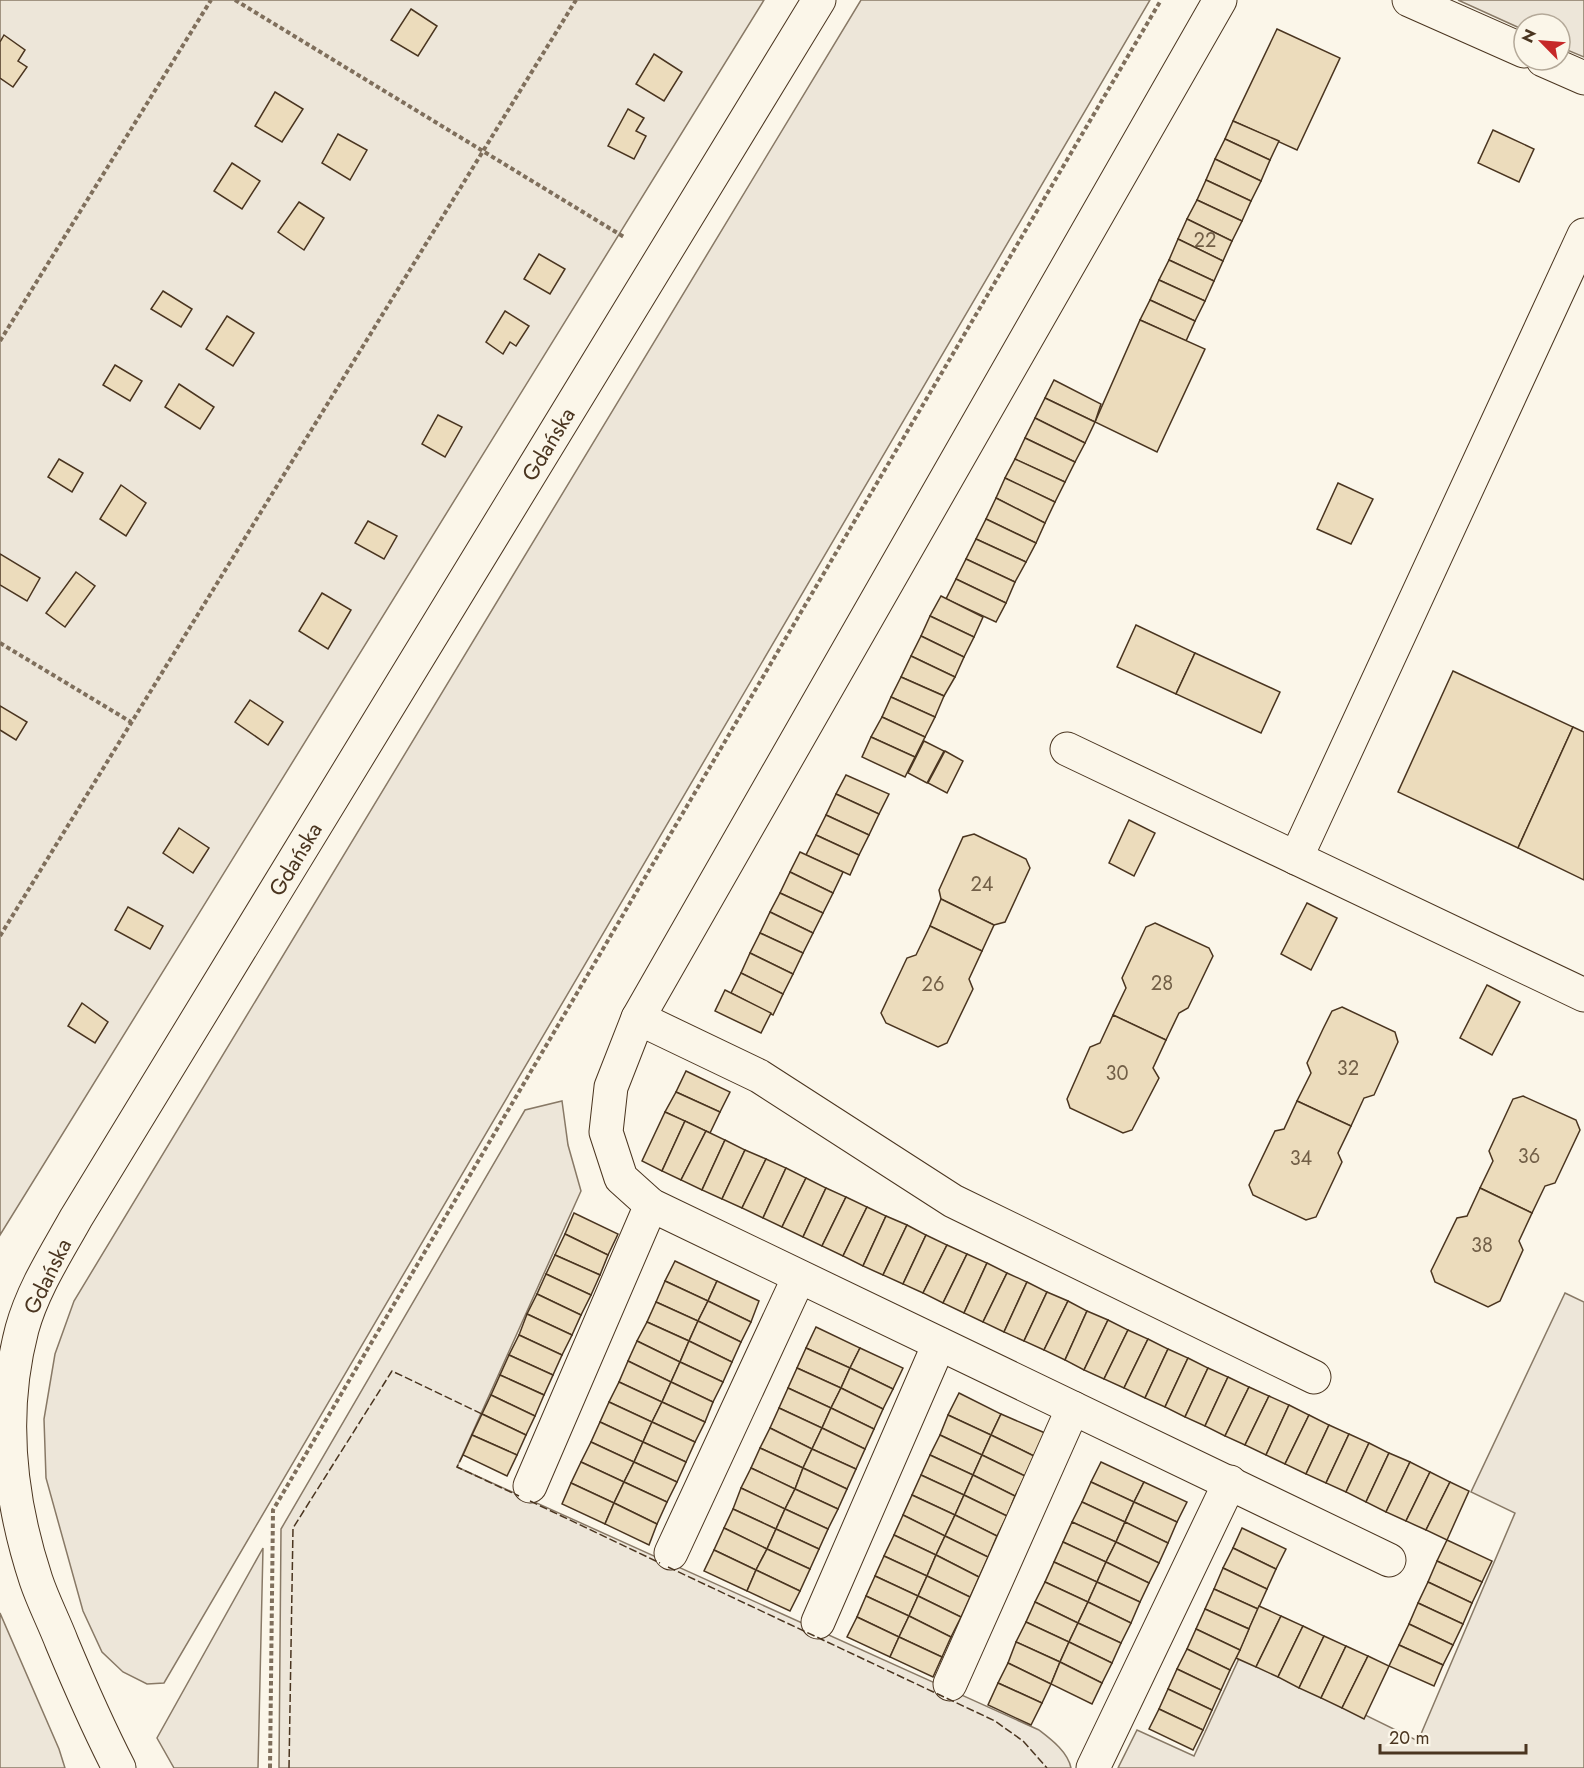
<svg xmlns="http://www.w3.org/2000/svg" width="1584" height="1768" font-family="Jost,sans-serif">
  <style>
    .green { fill: #ede6d9; stroke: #887966; stroke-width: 1.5 }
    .building { fill: #ecdcbc; stroke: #4a3520; stroke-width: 1.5 }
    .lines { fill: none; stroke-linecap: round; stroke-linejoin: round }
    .minor-casing { stroke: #4a3520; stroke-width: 35 }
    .path { stroke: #7f6f5c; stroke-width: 4; stroke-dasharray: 4.5 3; stroke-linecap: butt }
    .minor { stroke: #fbf6e9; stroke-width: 33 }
    .fence { stroke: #4a3520; stroke-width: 1.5; stroke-dasharray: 8 3; stroke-linecap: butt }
    .labels { text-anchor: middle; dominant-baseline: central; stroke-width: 4.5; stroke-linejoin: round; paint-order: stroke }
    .number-label { font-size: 20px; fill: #725f47 }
    .street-label { font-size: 22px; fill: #4a3520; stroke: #fbf6e9 }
  </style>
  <rect width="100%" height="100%" fill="#fbf6e9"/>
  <!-- green -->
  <g class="green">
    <path d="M0,0H764L0,1235Z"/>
    <path d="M861,0H1150L164,1683L147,1684L123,1672L102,1652L83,1611L46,1478L44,1419L55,1354L74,1301Z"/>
    <path d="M1458,0H1584V57L1560,47V24H1524V30Z"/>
    <path d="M562,1101L568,1145L581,1191L457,1467L1039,1730C1052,1740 1068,1752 1071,1768H279L281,1529L525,1110Z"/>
    <path d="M1565,1293L1584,1302V1768H1118L1137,1730L1194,1756L1241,1654L1418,1741L1515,1513L1471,1492Z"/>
    <path d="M263,1548L258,1768H174L157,1738Z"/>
    <path d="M0,1613L59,1749L65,1768H0Z"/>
  </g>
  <!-- building -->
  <g class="building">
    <path d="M411,9L437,26L418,56L391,40Z"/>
    <path d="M1277,29L1340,58L1297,150L1233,121Z"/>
    <path d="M4,35L25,50L18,61L27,67L13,87L0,78V42Z"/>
    <path d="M654,54L682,72L664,101L636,84Z"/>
    <path d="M275,92L303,109L282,142L255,126Z"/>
    <path d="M628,109L644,118L636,131L646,136L634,159L608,146Z"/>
    <path d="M1233,121L1279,141L1270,160L1225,139Z"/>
    <path d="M1493,130L1534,149L1519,182L1478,163Z"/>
    <path d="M338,134L367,150L350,180L322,163Z"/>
    <path d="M1225,139L1270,160L1261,181L1215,159Z"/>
    <path d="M1215,159L1261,181L1251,201L1206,180Z"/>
    <path d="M232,163L260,181L242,209L214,191Z"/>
    <path d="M1206,180L1251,201L1242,221L1197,200Z"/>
    <path d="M1197,200L1242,221L1232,241L1187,219Z"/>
    <path d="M299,202L324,218L304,250L278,232Z"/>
    <path d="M1187,219L1232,241L1223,261L1178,239Z"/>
    <path d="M1178,239L1223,261L1214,281L1169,260Z"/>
    <path d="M539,254L565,269L550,294L524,279Z"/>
    <path d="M1169,260L1214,281L1205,301L1159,280Z"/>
    <path d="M1159,280L1205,301L1195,321L1150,300Z"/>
    <path d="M163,291L192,309L181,327L151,309Z"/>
    <path d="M1150,300L1195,321L1186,341L1140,320Z"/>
    <path d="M505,311L529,326L516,346L510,342L503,354L486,342Z"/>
    <path d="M227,316L254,333L233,366L206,349Z"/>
    <path d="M1140,320L1205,349L1157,452L1095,422Z"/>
    <path d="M115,365L142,381L130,401L103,385Z"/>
    <path d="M1054,380L1101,404L1095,422L1045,398Z"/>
    <path d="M179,384L214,407L200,429L165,407Z"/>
    <path d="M1045,398L1095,422L1085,443L1035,418Z"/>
    <path d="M438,415L462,427L445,457L422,444Z"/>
    <path d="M1035,418L1085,443L1075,462L1025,438Z"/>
    <path d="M1025,438L1075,462L1065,482L1015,459Z"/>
    <path d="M59,459L83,473L72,492L48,477Z"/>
    <path d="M1015,459L1065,482L1055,502L1005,478Z"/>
    <path d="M1005,478L1055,502L1045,523L996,498Z"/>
    <path d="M1338,483L1373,499L1351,544L1317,529Z"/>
    <path d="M121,485L146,503L126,536L100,519Z"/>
    <path d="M996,498L1045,523L1036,543L986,519Z"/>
    <path d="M986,519L1036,543L1026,562L976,539Z"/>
    <path d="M368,521L397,536L384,559L355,543Z"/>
    <path d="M976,539L1026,562L1015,582L966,559Z"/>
    <path d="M0,554L40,578L27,601L0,585Z"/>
    <path d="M966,559L1015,582L1006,603L956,579Z"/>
    <path d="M76,572L95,586L65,627L46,613Z"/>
    <path d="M956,579L1006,603L996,622L946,599Z"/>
    <path d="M322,593L351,610L328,649L299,631Z"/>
    <path d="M941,596L983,617L974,637L930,616Z"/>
    <path d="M930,616L974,637L964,657L921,636Z"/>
    <path d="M1136,625L1195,653L1176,694L1117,667Z"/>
    <path d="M921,636L964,657L955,677L911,656Z"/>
    <path d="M1195,653L1280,692L1261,733L1176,694Z"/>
    <path d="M911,656L955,677L944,696L901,677Z"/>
    <path d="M1453,671L1573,727L1518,848L1398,792Z"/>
    <path d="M901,677L944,696L935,717L891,697Z"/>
    <path d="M891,697L935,717L925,737L882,717Z"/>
    <path d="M250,700L283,722L268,745L235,722Z"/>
    <path d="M0,706L27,722L16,740L0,730Z"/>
    <path d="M882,717L925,737L915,757L871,737Z"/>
    <path d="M1573,727L1584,732V880L1518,848Z"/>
    <path d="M871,737L915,757L905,777L862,757Z"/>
    <path d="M924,741L944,751L927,783L908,773Z"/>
    <path d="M945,751L963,761L947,793L928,783Z"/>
    <path d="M846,775L889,794L879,814L836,794Z"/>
    <path d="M836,794L879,814L869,835L826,815Z"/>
    <path d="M826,815L869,835L859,855L816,835Z"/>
    <path d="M1129,820L1155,833L1134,876L1109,863Z"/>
    <path d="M179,828L209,848L193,873L163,853Z"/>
    <path d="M974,834L1026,859L1030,868L1005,922L994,925L941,899L939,890L963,837Z"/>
    <path d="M816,835L859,855L850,875L806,855Z"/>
    <path d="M800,852L843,872L833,893L790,872Z"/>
    <path d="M790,872L833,893L823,913L780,893Z"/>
    <path d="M780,893L823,913L813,933L770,912Z"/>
    <path d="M941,899L994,925L982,951L930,926Z"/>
    <path d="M1307,903L1337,918L1311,970L1281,954Z"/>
    <path d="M128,907L163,926L150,949L115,930Z"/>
    <path d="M770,912L813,933L803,953L760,933Z"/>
    <path d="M1155,923L1209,948L1213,956L1188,1008L1179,1013L1166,1040L1113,1015L1126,988L1122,978L1146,927Z"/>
    <path d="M930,926L982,951L969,979L973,989L947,1043L938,1047L886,1023L881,1013L907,958L916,955Z"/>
    <path d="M760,933L803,953L793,974L750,953Z"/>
    <path d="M750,953L793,974L783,994L741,973Z"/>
    <path d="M741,973L783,994L773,1015L731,993Z"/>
    <path d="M1487,985L1520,1002L1492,1055L1460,1038Z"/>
    <path d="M725,990L771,1013L761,1033L715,1011Z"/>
    <path d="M82,1003L108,1022L95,1043L68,1026Z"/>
    <path d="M1342,1007L1395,1032L1398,1042L1374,1095L1364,1098L1351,1126L1297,1101L1311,1073L1307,1063L1323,1029L1332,1011Z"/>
    <path d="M1113,1015L1166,1040L1153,1068L1159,1078L1132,1130L1123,1133L1070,1108L1067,1099L1090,1047L1100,1043Z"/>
    <path d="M686,1071L730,1092L720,1112L676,1092Z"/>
    <path d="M676,1092L720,1112L710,1133L665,1112Z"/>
    <path d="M1523,1096L1576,1120L1580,1130L1555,1183L1545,1186L1532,1213L1480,1188L1493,1161L1489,1151L1513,1099Z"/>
    <path d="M1297,1101L1351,1126L1338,1153L1342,1162L1316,1217L1306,1220L1253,1195L1249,1185L1275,1131L1284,1129Z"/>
    <path d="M665,1112L685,1121L662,1171L642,1161Z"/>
    <path d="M685,1121L706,1131L681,1180L662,1171Z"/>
    <path d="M706,1131L725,1140L702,1190L681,1180Z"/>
    <path d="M725,1140L745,1150L722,1199L702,1190Z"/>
    <path d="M745,1150L766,1159L742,1208L722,1199Z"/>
    <path d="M766,1159L786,1168L763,1218L742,1208Z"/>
    <path d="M786,1168L806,1178L782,1227L763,1218Z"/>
    <path d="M806,1178L826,1188L803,1237L782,1227Z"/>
    <path d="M826,1188L846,1197L822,1246L803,1237Z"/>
    <path d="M1480,1188L1532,1213L1519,1241L1523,1250L1500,1301L1488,1307L1435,1282L1431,1271L1457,1218L1467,1216Z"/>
    <path d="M846,1197L867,1207L843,1256L822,1246Z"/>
    <path d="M867,1207L886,1216L863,1266L843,1256Z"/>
    <path d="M574,1213L618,1234L608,1255L565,1234Z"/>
    <path d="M886,1216L907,1225L883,1275L863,1266Z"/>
    <path d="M907,1225L926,1235L903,1284L883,1275Z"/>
    <path d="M565,1234L608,1255L600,1275L555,1255Z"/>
    <path d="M926,1235L947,1245L923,1293L903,1284Z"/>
    <path d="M947,1245L967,1254L943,1303L923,1293Z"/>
    <path d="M967,1254L987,1263L964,1313L943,1303Z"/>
    <path d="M555,1255L600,1275L591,1295L546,1274Z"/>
    <path d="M675,1261L717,1281L708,1301L665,1281Z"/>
    <path d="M987,1263L1007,1273L983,1322L964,1313Z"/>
    <path d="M1007,1273L1027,1282L1004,1332L983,1322Z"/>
    <path d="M546,1274L591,1295L581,1315L537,1294Z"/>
    <path d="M665,1281L708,1301L698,1321L656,1302Z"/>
    <path d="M717,1281L759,1301L751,1322L708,1301Z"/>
    <path d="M1027,1282L1047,1292L1024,1341L1004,1332Z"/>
    <path d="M1047,1292L1068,1301L1044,1350L1024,1341Z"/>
    <path d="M537,1294L581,1315L572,1335L527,1314Z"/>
    <path d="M708,1301L751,1322L741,1342L698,1321Z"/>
    <path d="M1068,1301L1087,1311L1065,1360L1044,1350Z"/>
    <path d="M656,1302L698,1321L689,1341L647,1322Z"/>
    <path d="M1087,1311L1108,1320L1084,1370L1065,1360Z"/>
    <path d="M527,1314L572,1335L562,1355L519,1335Z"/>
    <path d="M1108,1320L1128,1330L1104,1379L1084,1370Z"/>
    <path d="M698,1321L741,1342L732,1362L689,1341Z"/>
    <path d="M647,1322L689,1341L680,1362L637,1341Z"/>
    <path d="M816,1327L860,1348L850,1368L806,1348Z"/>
    <path d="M1128,1330L1148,1339L1124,1388L1104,1379Z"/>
    <path d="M519,1335L562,1355L553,1375L509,1355Z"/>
    <path d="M1148,1339L1168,1349L1145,1398L1124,1388Z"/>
    <path d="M637,1341L680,1362L671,1382L628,1361Z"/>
    <path d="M689,1341L732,1362L723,1382L680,1362Z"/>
    <path d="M806,1348L850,1368L841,1388L797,1368Z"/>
    <path d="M860,1348L903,1368L893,1389L850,1368Z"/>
    <path d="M1168,1349L1188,1358L1165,1407L1145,1398Z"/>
    <path d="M509,1355L553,1375L544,1395L500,1375Z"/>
    <path d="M1188,1358L1208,1368L1185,1417L1165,1407Z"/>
    <path d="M628,1361L671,1382L662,1402L619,1382Z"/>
    <path d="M680,1362L723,1382L713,1402L671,1382Z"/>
    <path d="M797,1368L841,1388L831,1408L788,1388Z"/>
    <path d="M850,1368L893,1389L883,1409L841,1388Z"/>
    <path d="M1208,1368L1228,1377L1205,1426L1185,1417Z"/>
    <path d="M500,1375L544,1395L535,1416L491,1395Z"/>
    <path d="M1228,1377L1249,1387L1225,1436L1205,1426Z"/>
    <path d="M619,1382L662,1402L652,1422L609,1402Z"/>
    <path d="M671,1382L713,1402L705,1422L662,1402Z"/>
    <path d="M1249,1387L1269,1396L1245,1445L1225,1436Z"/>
    <path d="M788,1388L831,1408L822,1428L779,1408Z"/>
    <path d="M841,1388L883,1409L874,1429L831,1408Z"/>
    <path d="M959,1393L1001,1414L991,1435L948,1415Z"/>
    <path d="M491,1395L535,1416L526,1435L482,1414Z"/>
    <path d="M1269,1396L1289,1405L1266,1455L1245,1445Z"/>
    <path d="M609,1402L652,1422L643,1442L600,1422Z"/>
    <path d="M662,1402L705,1422L695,1442L652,1422Z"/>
    <path d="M1289,1405L1309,1415L1285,1464L1266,1455Z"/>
    <path d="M779,1408L822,1428L812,1449L770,1428Z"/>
    <path d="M831,1408L874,1429L865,1449L822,1428Z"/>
    <path d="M482,1414L526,1435L517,1455L472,1435Z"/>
    <path d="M1001,1414L1045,1433L1034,1456L991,1435Z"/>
    <path d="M948,1415L991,1435L982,1455L940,1435Z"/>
    <path d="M1309,1415L1329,1425L1306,1474L1285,1464Z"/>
    <path d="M600,1422L643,1442L634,1462L591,1442Z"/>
    <path d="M652,1422L695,1442L686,1462L643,1442Z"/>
    <path d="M1329,1425L1349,1434L1326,1483L1306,1474Z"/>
    <path d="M770,1428L812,1449L803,1468L760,1448Z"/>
    <path d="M822,1428L865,1449L856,1469L812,1449Z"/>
    <path d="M1349,1434L1369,1443L1346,1492L1326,1483Z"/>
    <path d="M472,1435L517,1455L507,1476L463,1455Z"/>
    <path d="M940,1435L982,1455L973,1475L930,1455Z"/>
    <path d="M991,1435L1034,1456L1025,1476L982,1455Z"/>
    <path d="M591,1442L634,1462L624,1482L581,1462Z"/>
    <path d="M643,1442L686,1462L677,1482L634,1462Z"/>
    <path d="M1369,1443L1389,1453L1366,1502L1346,1492Z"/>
    <path d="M760,1448L803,1468L795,1489L751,1468Z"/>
    <path d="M812,1449L856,1469L847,1489L803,1468Z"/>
    <path d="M1389,1453L1410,1462L1386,1512L1366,1502Z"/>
    <path d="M930,1455L973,1475L964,1495L921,1475Z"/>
    <path d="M982,1455L1025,1476L1015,1496L973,1475Z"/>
    <path d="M581,1462L624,1482L614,1503L571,1483Z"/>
    <path d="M634,1462L677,1482L667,1502L624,1482Z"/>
    <path d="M1101,1462L1144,1482L1134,1502L1091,1482Z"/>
    <path d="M1410,1462L1430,1472L1406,1521L1386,1512Z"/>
    <path d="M751,1468L795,1489L785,1509L741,1488Z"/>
    <path d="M803,1468L847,1489L838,1509L795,1489Z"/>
    <path d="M1430,1472L1450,1482L1426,1530L1406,1521Z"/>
    <path d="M921,1475L964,1495L955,1515L912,1495Z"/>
    <path d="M973,1475L1015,1496L1007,1516L964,1495Z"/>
    <path d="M624,1482L667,1502L657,1524L614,1503Z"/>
    <path d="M1091,1482L1134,1502L1125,1522L1082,1502Z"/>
    <path d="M1144,1482L1187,1502L1177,1522L1134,1502Z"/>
    <path d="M1450,1482L1469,1491L1447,1540L1426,1530Z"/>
    <path d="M571,1483L614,1503L605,1524L562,1504Z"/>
    <path d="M741,1488L785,1509L776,1529L733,1509Z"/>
    <path d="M795,1489L838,1509L828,1529L785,1509Z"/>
    <path d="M912,1495L955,1515L945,1536L903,1515Z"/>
    <path d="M964,1495L1007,1516L997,1536L955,1515Z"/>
    <path d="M1082,1502L1125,1522L1116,1542L1072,1522Z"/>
    <path d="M1134,1502L1177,1522L1168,1543L1125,1522Z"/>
    <path d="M614,1503L657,1524L649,1545L605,1524Z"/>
    <path d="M733,1509L776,1529L767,1549L724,1528Z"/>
    <path d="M785,1509L828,1529L819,1549L776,1529Z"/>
    <path d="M903,1515L945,1536L936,1555L894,1535Z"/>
    <path d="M955,1515L997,1536L988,1557L945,1536Z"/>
    <path d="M1072,1522L1116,1542L1106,1562L1063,1542Z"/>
    <path d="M1125,1522L1168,1543L1159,1563L1116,1542Z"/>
    <path d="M724,1528L767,1549L756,1570L714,1550Z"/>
    <path d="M1242,1528L1286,1549L1276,1569L1233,1548Z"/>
    <path d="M776,1529L819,1549L810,1569L767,1549Z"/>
    <path d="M894,1535L936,1555L927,1576L884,1556Z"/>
    <path d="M945,1536L988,1557L979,1577L936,1555Z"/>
    <path d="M1447,1540L1492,1561L1482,1582L1437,1561Z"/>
    <path d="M1063,1542L1106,1562L1097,1582L1054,1562Z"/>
    <path d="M1116,1542L1159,1563L1149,1583L1106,1562Z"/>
    <path d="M1233,1548L1276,1569L1267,1589L1223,1568Z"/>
    <path d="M767,1549L810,1569L800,1591L756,1570Z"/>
    <path d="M714,1550L756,1570L747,1591L704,1571Z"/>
    <path d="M936,1555L979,1577L970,1597L927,1576Z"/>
    <path d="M884,1556L927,1576L918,1596L875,1576Z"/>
    <path d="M1437,1561L1482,1582L1472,1603L1428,1582Z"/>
    <path d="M1054,1562L1097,1582L1088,1602L1045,1582Z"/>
    <path d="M1106,1562L1149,1583L1140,1602L1097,1582Z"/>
    <path d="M1223,1568L1267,1589L1258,1609L1214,1589Z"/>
    <path d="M756,1570L800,1591L790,1611L747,1591Z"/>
    <path d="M875,1576L918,1596L909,1616L866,1596Z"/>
    <path d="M927,1576L970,1597L961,1617L918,1596Z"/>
    <path d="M1045,1582L1088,1602L1078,1623L1035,1602Z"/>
    <path d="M1097,1582L1140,1602L1131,1623L1088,1602Z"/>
    <path d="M1428,1582L1472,1603L1463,1624L1418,1603Z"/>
    <path d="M1214,1589L1258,1609L1249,1629L1205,1609Z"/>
    <path d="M866,1596L909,1616L899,1637L857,1617Z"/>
    <path d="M918,1596L961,1617L951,1637L909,1616Z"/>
    <path d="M1035,1602L1078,1623L1069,1642L1026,1622Z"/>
    <path d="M1088,1602L1131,1623L1121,1643L1078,1623Z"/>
    <path d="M1418,1603L1463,1624L1453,1645L1409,1624Z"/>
    <path d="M1259,1606L1281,1616L1256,1667L1236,1658Z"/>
    <path d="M1205,1609L1249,1629L1240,1650L1196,1629Z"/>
    <path d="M909,1616L951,1637L942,1657L899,1637Z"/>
    <path d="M1281,1616L1303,1626L1278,1677L1256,1667Z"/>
    <path d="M857,1617L899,1637L890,1657L847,1637Z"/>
    <path d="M1026,1622L1069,1642L1060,1662L1016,1642Z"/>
    <path d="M1078,1623L1121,1643L1112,1663L1069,1642Z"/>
    <path d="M1409,1624L1453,1645L1443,1665L1399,1645Z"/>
    <path d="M1303,1626L1324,1636L1299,1688L1278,1677Z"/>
    <path d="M1196,1629L1240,1650L1230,1670L1187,1649Z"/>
    <path d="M1324,1636L1346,1646L1321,1698L1299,1688Z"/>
    <path d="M899,1637L942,1657L933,1677L890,1657Z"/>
    <path d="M1016,1642L1060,1662L1051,1684L1008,1663Z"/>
    <path d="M1069,1642L1112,1663L1102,1683L1060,1662Z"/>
    <path d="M1399,1645L1443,1665L1434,1686L1389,1666Z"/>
    <path d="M1346,1646L1368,1656L1342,1708L1321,1698Z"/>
    <path d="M1187,1649L1230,1670L1221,1690L1177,1669Z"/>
    <path d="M1368,1656L1389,1666L1364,1719L1342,1708Z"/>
    <path d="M1060,1662L1102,1683L1092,1704L1051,1684Z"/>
    <path d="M1008,1663L1051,1684L1042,1703L998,1683Z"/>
    <path d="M1177,1669L1221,1690L1212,1710L1168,1689Z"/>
    <path d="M998,1683L1042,1703L1031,1725L988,1705Z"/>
    <path d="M1168,1689L1212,1710L1203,1730L1159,1709Z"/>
    <path d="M1159,1709L1203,1730L1193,1750L1149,1729Z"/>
  </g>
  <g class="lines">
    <defs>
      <g id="minor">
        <path d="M1220,0L638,1018L611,1087L606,1132L621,1178L651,1205L1389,1560"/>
        <path d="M1409,0L1524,51"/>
        <path d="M1543,60L1584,78"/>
        <path d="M1067,749L1584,995"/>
        <path d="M1296,858L1584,235"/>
        <path d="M638,1018L759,1076L953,1201L1314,1377"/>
        <path d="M530,1486L651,1205"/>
        <path d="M671,1553L799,1277"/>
        <path d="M818,1622L939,1344"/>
        <path d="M950,1684L1073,1408"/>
        <path d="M119,1768C98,1727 80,1686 62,1643C54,1622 43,1601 36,1580C9,1498 0,1413 22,1329C33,1289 56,1254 76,1218L819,0"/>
        <path d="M1093,1768L1230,1482"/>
      </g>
    </defs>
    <!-- minor casing -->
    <use href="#minor" class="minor-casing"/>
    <!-- path -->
    <g class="path">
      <path d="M235,0L624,237"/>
      <path d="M0,341L211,0"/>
      <path d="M0,643L131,722"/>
      <path d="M0,936L576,0"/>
      <path d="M270,1768L273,1510L1161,0"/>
    </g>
    <!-- minor -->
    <use href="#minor" class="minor"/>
    <!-- fence -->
    <g class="fence">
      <path d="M463,1455L457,1467L519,1496"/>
      <path d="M530,1501L660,1563"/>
      <path d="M668,1567L995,1721L1023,1741L1047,1768"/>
      <path d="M289,1768L293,1528L392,1371L482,1414"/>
    </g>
  </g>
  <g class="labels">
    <!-- number labels -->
    <g class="number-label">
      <text x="1205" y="240">22</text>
      <text x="982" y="884">24</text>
      <text x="1162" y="983">28</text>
      <text x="933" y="984">26</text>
      <text x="1348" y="1068">32</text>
      <text x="1117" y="1073">30</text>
      <text x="1529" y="1156">36</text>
      <text x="1301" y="1158">34</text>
      <text x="1482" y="1245">38</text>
    </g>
    <!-- street labels -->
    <g class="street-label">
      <text transform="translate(548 444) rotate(-59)">Gdańska</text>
      <text transform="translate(295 859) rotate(-59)">Gdańska</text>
      <text transform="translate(47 1276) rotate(-64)">Gdańska</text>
    </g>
  </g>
  <!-- north arrow -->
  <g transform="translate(1542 42) rotate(295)"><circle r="28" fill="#fbf6e9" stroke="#b4a999" stroke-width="1.5"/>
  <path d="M0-4.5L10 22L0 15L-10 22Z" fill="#c62828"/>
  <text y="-9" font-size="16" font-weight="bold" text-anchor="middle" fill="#4a3520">N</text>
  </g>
  <!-- scale -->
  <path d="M1380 1744v9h146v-9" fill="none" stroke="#4a3520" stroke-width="3"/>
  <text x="1389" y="1744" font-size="18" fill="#4a3520" stroke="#fbf6e9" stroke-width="4.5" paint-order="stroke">20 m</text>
</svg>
